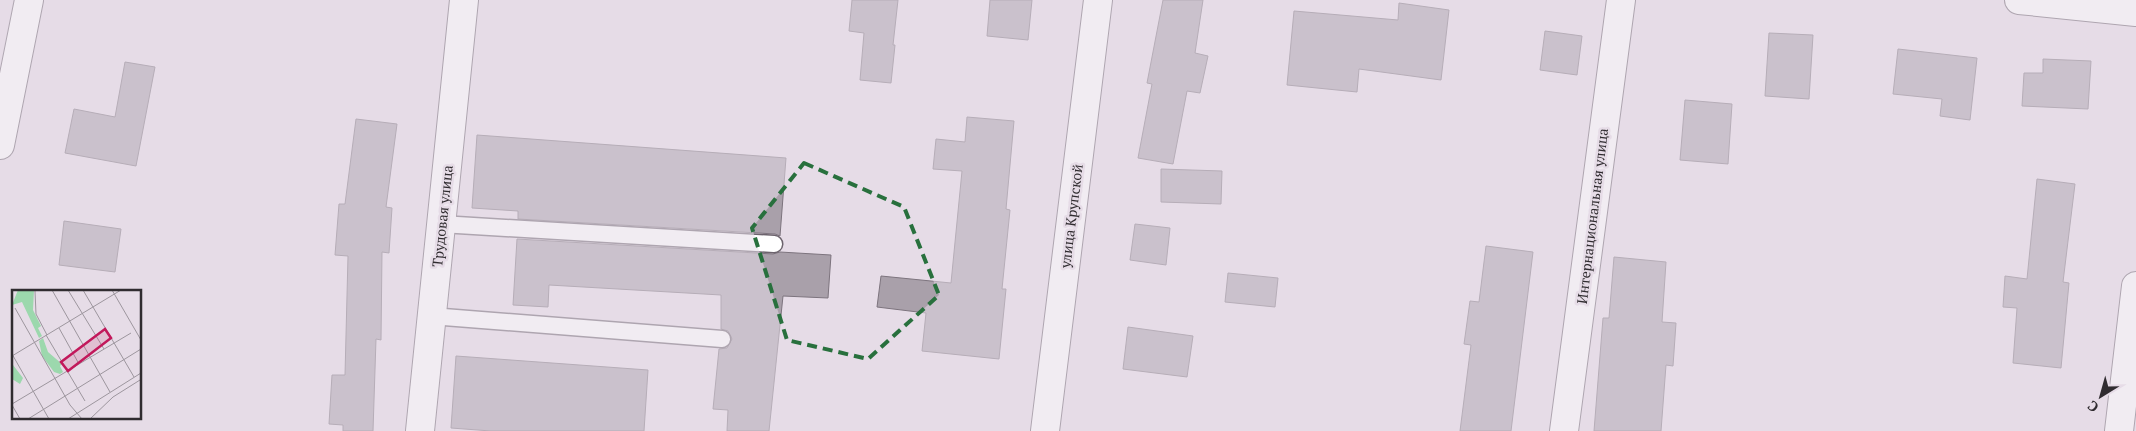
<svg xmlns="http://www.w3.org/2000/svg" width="2136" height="431" font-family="'PT Serif',serif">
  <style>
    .building { fill: #a9a0aa; stroke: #7d747e }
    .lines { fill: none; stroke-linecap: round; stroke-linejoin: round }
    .service-casing { stroke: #6c636d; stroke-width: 19 }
    .minor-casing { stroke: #6c636d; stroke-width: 30 }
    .service { stroke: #fff; stroke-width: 16 }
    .minor { stroke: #fff; stroke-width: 28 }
    .marked { fill: none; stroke: #28703d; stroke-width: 4; stroke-dasharray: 10 6; stroke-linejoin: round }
    .labels { text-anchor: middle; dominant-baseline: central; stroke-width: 5; stroke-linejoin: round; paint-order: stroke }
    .street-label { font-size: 14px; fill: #302c30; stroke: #e6dce7 }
    .inset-road { fill: none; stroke: #9d969e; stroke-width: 1 }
    .view { fill: #c2185b; fill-opacity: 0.15; stroke: #c2185b; stroke-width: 2.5 }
    .inset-edge { fill: none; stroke: #302c30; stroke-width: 2.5 }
  </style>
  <rect width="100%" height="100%" fill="#e6dce7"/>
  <!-- building -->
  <g class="building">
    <path d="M852,0H898L893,45H895L891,83L860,80L864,33L849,31Z"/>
    <path d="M990,0H1032L1028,40L987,36Z"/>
    <path d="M1163,0H1203L1195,53L1208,56L1200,93L1187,91L1173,164L1138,158L1152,84L1147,83Z"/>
    <path d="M1399,3L1449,10L1441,80L1359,69L1357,92L1287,85L1294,11L1398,20Z"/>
    <path d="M1545,31L1582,36L1577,75L1540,70Z"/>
    <path d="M1769,33L1813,35L1809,99L1765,96Z"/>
    <path d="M1898,49L1977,58L1970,120L1940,116L1942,99L1893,94Z"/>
    <path d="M2043,59L2091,61L2088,109L2022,106L2024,73H2043Z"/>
    <path d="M125,62L155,67L136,166L65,153L74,109L115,117Z"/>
    <path d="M1685,100L1732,104L1728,164L1680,160Z"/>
    <path d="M967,117L1014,121L1006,209L1010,210L1002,289H1006L999,359L922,351L926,313L877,307L881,276L951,283L962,171L933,169L936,139L965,142Z"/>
    <path d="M356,119L397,124L386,207L392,208L389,253L382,252L381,340L376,339L373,431H343V425L329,424L332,375H345L348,256L335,255L339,204H345Z"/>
    <path d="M477,135L786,158L780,236L775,234L518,219V211L472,208Z"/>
    <path d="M1161,169L1222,171L1221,204L1161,202Z"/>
    <path d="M2037,179L2075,184L2063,282L2069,283L2061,368L2013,363L2017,308L2003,307L2005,276L2027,279Z"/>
    <path d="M64,221L121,229L115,272L59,265Z"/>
    <path d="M1135,224L1170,228L1166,265L1130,260Z"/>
    <path d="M517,239L773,254L780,252L831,255L828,298L783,296L769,431H727L728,410L713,409L719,349L727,348L732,339L728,331L721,329V295L549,285L548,307L513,305Z"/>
    <path d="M1486,246L1533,252L1511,431H1460L1471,345L1464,344L1470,301L1479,302Z"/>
    <path d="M1614,257L1666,262L1662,322L1676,323L1673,366L1666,365L1661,431H1594L1603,318H1609Z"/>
    <path d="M1228,273L1278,278L1275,307L1225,302Z"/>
    <path d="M1128,327L1193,336L1187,377L1123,369Z"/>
    <path d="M456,356L648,370L644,431H491L451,428Z"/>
  </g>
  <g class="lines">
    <defs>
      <g id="service">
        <path d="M441,224L774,244"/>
        <path d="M431,316L722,339"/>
      </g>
      <g id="minor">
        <path d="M2019,0L2136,12"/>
        <path d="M0,145L29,0"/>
        <path d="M420,431L464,0"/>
        <path d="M1045,431L1098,0"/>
        <path d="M1564,431L1621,0"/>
        <path d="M2119,431L2136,286"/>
      </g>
    </defs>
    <!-- service casing -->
    <use href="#service" class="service-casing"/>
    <!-- minor casing -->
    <use href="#minor" class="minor-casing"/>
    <!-- service -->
    <use href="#service" class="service"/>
    <!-- minor -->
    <use href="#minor" class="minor"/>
  </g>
  <!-- marked area -->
  <path d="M0 0H2136V431H0ZM804,163L904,207L939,295L868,359L787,340L752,228Z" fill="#e6dce7" fill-opacity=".55" fill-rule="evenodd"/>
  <path class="marked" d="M804,163L904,207L939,295L868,359L787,340L752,228Z"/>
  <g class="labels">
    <!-- street labels -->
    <g class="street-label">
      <text transform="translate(442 216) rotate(-84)">Трудовая улица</text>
      <text transform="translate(1071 216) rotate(-83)">улица Крупской</text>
      <text transform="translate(1592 216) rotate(-83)">Интернациональная улица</text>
    </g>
  </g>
  <!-- overview -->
  <g transform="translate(12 290)">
    <rect width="129" height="129" fill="#e6dce7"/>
    <path d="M6,0H22L21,20L29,36L26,38L30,46L27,48L10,12L0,15ZM31,48L36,62L50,74L48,76L51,82L48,84L42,82L30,66L27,51ZM1,75L11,88L8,94L0,89Z" fill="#9cd8ad"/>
    <path class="inset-road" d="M40,0L98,102M56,0L92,59M71,0L122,87M100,0L129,50M23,1L24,24L35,45M3,18L58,115L70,129M47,38L67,74M34,45L73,111M0,64L37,129M0,66L109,0M0,114L119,43M0,115L8,129M16,129L129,59M56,129L129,83M78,129L101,107L128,90"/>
    <path class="view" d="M93,39L99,48L56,81L49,72Z"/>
    <rect width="129" height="129" class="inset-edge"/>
  </g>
  <!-- north arrow -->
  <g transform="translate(2101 396) rotate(217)" stroke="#e6dce7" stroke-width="4" paint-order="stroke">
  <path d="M0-4L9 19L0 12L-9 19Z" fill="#302c30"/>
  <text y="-8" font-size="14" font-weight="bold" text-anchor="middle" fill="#302c30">С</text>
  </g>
</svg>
